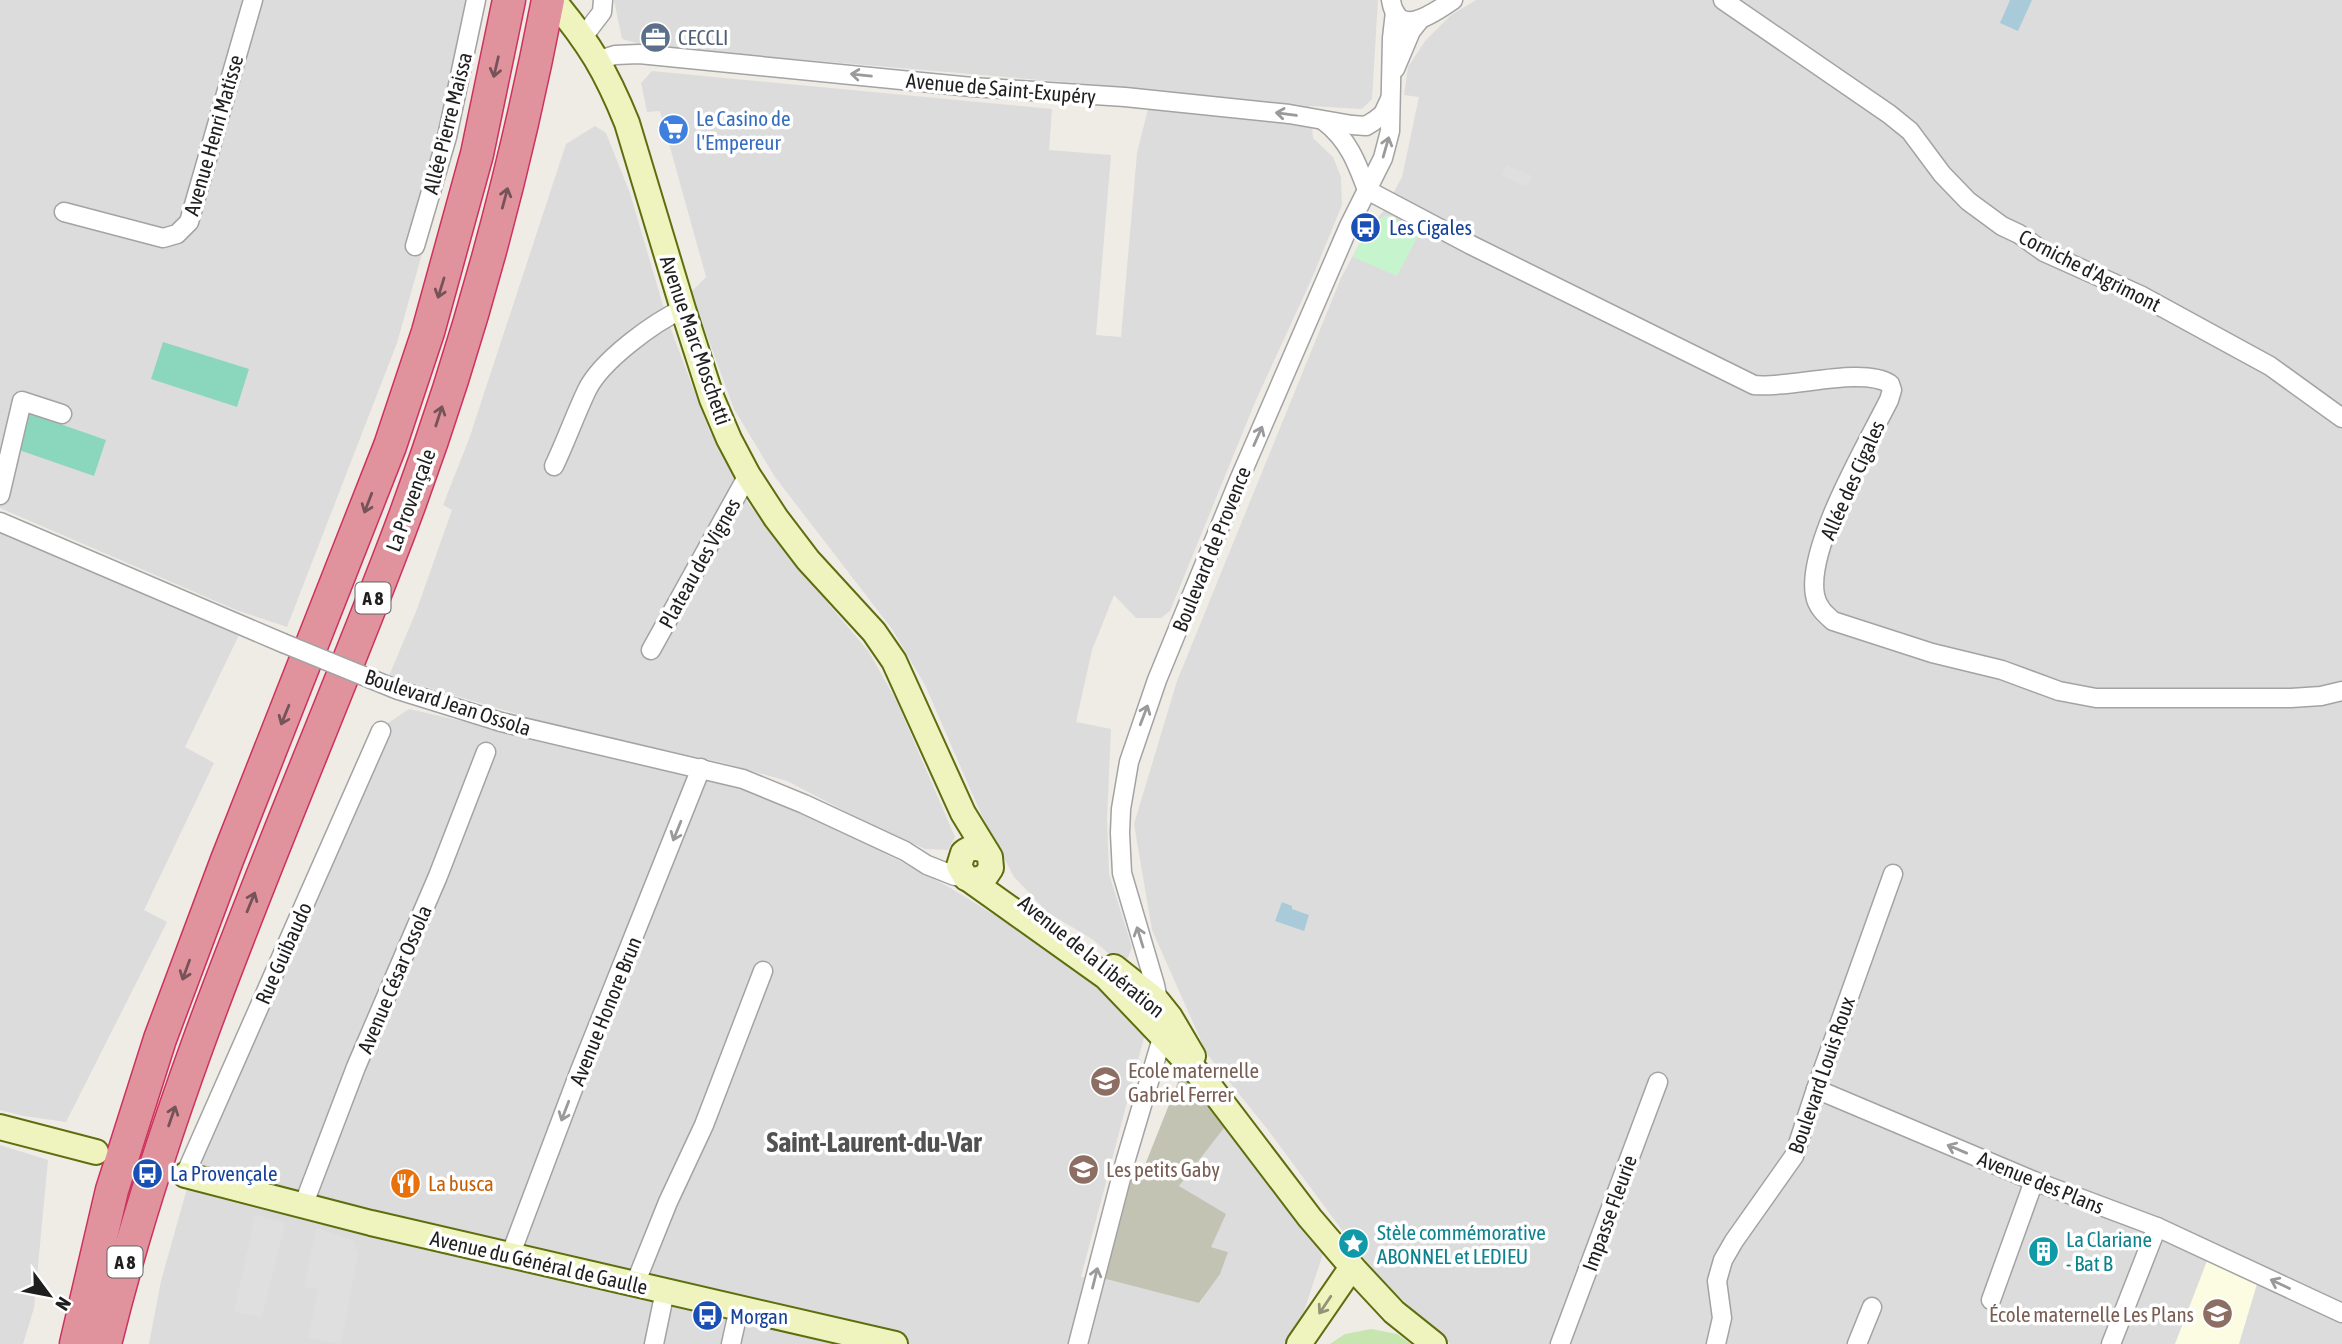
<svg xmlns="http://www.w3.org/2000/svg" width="2342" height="1344" font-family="'Asap Condensed',sans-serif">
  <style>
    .residential { fill: #dddcdc }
    .education { fill: #fbfce1 }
    .construction { fill: #c2c3b2 }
    .grass { fill: #c7e5af }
    .park { fill: #c6f5cd }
    .pitch { fill: #8ad7be }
    .parking { fill: #dfdfdf }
    .water { fill: #a9cbd9 }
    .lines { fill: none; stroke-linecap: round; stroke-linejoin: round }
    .minor-casing { stroke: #a3a3a3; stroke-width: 21 }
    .secondary-casing { stroke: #5e6e0e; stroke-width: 28 }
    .motorway-casing { stroke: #cd325e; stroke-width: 35 }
    .minor { stroke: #fff; stroke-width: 18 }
    .secondary { stroke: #eff4be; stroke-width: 24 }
    .motorway { stroke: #e0939d; stroke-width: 32 }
    .minor-bridge-casing { stroke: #a3a3a3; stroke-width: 21; stroke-linecap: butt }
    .minor-bridge { stroke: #fff; stroke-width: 18 }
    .oneway { stroke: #765358 }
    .oneway2 { stroke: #9a9a9a }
    .oneway3 { stroke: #919476 }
    .labels { text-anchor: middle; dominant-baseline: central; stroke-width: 7; stroke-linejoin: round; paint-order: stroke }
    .shield { fill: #fff; stroke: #626262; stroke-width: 2 }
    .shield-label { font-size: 19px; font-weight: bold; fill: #1f1f1f }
    .service-label { font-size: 21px; fill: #4e5e75; stroke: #fff; text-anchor: start }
    .street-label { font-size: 21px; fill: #1f1f1f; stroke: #fff }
    .shop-label { font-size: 21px; fill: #366cbe; stroke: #fff; text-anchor: start }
    .transit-label { font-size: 21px; fill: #164399; stroke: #fff; text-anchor: start }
    .education-label { font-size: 21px; fill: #785e54; stroke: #fff; text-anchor: start }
    .food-label { font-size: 21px; fill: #c56008; stroke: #fff; text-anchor: start }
    .culture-label { font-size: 21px; fill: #0d838f; stroke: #fff; text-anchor: start }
    .district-label { font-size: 28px; font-weight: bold; fill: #525252; stroke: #fff }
  </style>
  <rect width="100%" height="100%" fill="#efece6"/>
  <!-- residential -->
  <g class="residential">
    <path d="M0,0H466V85L437,200L397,343L287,627L236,610L0,508Z"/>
    <path d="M614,0H1378L1372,99L1362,109L1310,106L1313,138L1333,157L1341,177L1342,205L1312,278L1256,400L1170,611L1161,618H1136L1114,595L1092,650L1076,722L1111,729L1107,819L1109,874L1132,947L1124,967L1092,939L1047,912L1014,877L982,816L925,685L892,629L775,477L734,409L691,292L706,277L660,111L647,112L641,83L652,71L1052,109L1049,150L1111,155L1096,335L1121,337L1137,153L1152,93L1111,86L652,47L622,39Z"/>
    <path d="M1476,0H2342V1344H1450L1373,1272L1268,1130L1207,1054L1152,930L1134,824L1177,681L1341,278L1367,229L1383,212L1402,177L1419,97L1404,95L1408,67L1425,41L1451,15Z"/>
    <path d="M595,126L606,133L630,193L667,319L709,430L749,505L764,520L815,588L869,652L897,702L955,837L948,850L925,849L860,819L787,781L724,763L564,728L389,676L417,609L452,510L443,505L469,439L566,144Z"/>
    <path d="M0,532L239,635L185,747L214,763L144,910L167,922L66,1122L24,1116L0,1110Z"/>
    <path d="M409,709L721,780L809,813L949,887L1004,921L1018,926L1094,981L1145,1034L1081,1277L1102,1278L1200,1303L1228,1252L1211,1247L1185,1190L1179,1186L1224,1128L1323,1254L1295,1338L1288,1344H149L161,1281L193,1167L388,723Z"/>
    <path d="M0,1145L48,1160L34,1308L23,1344H0Z"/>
  </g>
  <!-- education -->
  <path class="education" d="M2207,1261L2257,1284L2239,1344H2175Z"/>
  <!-- construction -->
  <path class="construction" d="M1182,1072L1224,1128L1179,1186L1226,1214L1211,1247L1228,1252L1220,1274L1199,1303L1102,1278L1116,1223H1120L1135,1163L1145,1165Z"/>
  <!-- grass -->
  <path class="grass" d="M1371,1329L1397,1334L1411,1344H1330L1345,1334Z"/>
  <!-- park -->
  <path class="park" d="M1387,215L1420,232L1397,276L1353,257L1369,225Z"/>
  <!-- pitch -->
  <g class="pitch">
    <path d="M163,342L249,369L237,407L151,379Z"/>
    <path d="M29,413L106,440L94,476L19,450Z"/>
  </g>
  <!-- parking -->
  <g class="parking">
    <path d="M1507,165L1532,176L1526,187L1502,175Z"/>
    <path d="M255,1215L285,1223L262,1317L234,1312Z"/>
    <path d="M316,1228L353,1240L358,1254L341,1344L308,1338L318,1289L304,1287Z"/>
  </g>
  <!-- water -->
  <g class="water">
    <path d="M2010,0H2032L2018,31L2000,23Z"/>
    <path d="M1282,902L1292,906V909L1309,915L1304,931L1275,921Z"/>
  </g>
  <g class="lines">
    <defs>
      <g id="minor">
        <path d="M1391,0C1397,41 1435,12 1453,0"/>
        <path d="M1723,0L1889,114L1910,131L1942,174L1968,201L2002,226L2019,234L2044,252L2140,295L2270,366L2342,418"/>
        <path d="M583,37L602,12L603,0"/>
        <path d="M599,60L615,55L639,54L972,87L1125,97L1289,114L1352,125L1366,126L1374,121L1383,114L1390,99"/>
        <path d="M1395,69L1411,31L1419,21"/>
        <path d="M1324,121C1348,139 1357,163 1367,190"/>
        <path d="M1367,190L1471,245L1754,385C1789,389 1862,366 1890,384L1892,390L1889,400C1867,444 1806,548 1815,595C1817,607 1825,614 1833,621L1932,653L2002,670L2059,691L2096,698H2291L2321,696L2342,691"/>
        <path d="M64,212L163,238L177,234L189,222L253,0"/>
        <path d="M415,246L447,137L476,0"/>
        <path d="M554,466C566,441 575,415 587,390C601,361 654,322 683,309"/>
        <path d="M0,495L22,401L62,414"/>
        <path d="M0,522L283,643"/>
        <path d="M651,650L748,475"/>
        <path d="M371,679L398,690L501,722L743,779L804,804L905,851L927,865L955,876L966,878"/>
        <path d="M1816,1089L2034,1181L2157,1227L2342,1313"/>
        <path d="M185,1175L381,731"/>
        <path d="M303,1206L356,1067L438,876L486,752"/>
        <path d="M510,1256L579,1073L701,768"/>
        <path d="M635,1284L668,1202L704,1125L763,971"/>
        <path d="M1991,1300L2034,1181"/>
        <path d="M654,1344L665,1291"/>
        <path d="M731,1344L739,1308"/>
        <path d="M1078,1344L1126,1159L1162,1038V1020L1155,985L1122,873L1120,833L1121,809L1129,762L1157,680L1239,480L1349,226L1383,158L1390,131L1392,38L1395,12"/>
        <path d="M1560,1344L1658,1082"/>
        <path d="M1716,1344L1722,1318L1717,1281L1723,1260L1734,1241L1794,1156L1816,1089L1893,874"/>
        <path d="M1857,1344L1872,1307"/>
        <path d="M2111,1344L2157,1227"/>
      </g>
      <g id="secondary">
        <path d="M553,0C589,43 606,71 627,123L683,309L712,399L729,439L748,475L776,518L808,560L874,632L894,661L963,813L990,857L991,868L985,877L975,880L966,878L959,866L963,853C970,847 978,846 987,852"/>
        <path d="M970,880L1106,977L1208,1084L1310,1218L1352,1267L1394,1312L1434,1344"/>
        <path d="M1114,967L1158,1002L1170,1017L1193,1056"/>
        <path d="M0,1127L96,1152"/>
        <path d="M185,1175L371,1223L895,1344"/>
        <path d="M1299,1344L1352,1267"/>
      </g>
      <g id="motorway">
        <path d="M76,1344L112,1190L160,1039L227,860L390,446L428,332L477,154L509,0"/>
        <path d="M105,1344C171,1074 288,820 388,561C459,379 511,192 548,0"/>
      </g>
    </defs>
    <!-- minor casing -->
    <use href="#minor" class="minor-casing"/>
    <!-- secondary casing -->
    <use href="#secondary" class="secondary-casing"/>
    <!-- motorway casing -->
    <use href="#motorway" class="motorway-casing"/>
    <!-- minor -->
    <use href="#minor" class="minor"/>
    <!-- secondary -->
    <use href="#secondary" class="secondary"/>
    <!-- motorway -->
    <use href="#motorway" class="motorway"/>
    <defs>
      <path id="minor-bridge" d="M283,643L371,679"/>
    </defs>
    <!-- minor-bridge casing -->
    <use href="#minor-bridge" class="minor-bridge-casing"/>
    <!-- minor-bridge -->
    <use href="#minor-bridge" class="minor-bridge"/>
  </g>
  <!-- one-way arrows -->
  <defs><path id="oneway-shaft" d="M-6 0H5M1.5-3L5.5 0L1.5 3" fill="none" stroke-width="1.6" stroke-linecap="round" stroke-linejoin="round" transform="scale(1.75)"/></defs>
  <g class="oneway">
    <use href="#oneway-shaft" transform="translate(496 67) rotate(103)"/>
    <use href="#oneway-shaft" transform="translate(505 198) rotate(-75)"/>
    <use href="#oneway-shaft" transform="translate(441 288) rotate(107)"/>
    <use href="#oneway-shaft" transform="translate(439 416) rotate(-72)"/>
    <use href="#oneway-shaft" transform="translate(368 503) rotate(111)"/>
    <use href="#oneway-shaft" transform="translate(285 715) rotate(112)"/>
    <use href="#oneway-shaft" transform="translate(251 902) rotate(-68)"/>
    <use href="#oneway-shaft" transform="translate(186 970) rotate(110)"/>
    <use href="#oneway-shaft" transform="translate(172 1116) rotate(-71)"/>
  </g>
  <g class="oneway2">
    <use href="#oneway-shaft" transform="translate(861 75) rotate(-174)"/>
    <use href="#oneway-shaft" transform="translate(1286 114) rotate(-172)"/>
    <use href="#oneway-shaft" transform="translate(1386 147) rotate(-74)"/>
    <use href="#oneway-shaft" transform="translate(1258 436) rotate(-66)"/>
    <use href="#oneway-shaft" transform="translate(1144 715) rotate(-69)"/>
    <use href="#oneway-shaft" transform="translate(677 831) rotate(112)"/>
    <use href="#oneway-shaft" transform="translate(1140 937) rotate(-107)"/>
    <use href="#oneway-shaft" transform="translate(565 1111) rotate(111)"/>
    <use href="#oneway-shaft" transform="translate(1957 1149) rotate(-157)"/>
    <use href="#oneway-shaft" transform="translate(1095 1278) rotate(-76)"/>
    <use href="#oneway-shaft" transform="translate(2280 1284) rotate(-155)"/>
  </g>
  <use class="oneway3" href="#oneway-shaft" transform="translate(1325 1305) rotate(124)"/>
  <!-- icons -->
  <defs>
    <symbol id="office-disc" viewBox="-11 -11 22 22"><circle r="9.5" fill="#5c6f8a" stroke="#fff"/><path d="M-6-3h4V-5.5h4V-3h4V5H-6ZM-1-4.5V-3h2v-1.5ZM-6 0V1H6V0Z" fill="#fff"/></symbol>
    <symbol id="supermarket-disc" viewBox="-11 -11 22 22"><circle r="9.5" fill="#3f7fe0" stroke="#fff"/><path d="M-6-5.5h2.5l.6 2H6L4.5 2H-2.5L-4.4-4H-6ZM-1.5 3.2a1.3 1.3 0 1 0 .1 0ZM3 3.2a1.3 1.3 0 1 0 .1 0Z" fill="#fff"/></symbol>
    <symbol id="bus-disc" viewBox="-11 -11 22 22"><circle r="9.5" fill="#1a4fb4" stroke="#fff"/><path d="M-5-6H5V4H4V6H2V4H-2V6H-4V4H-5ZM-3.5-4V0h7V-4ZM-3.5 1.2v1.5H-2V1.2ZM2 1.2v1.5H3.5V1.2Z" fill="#fff"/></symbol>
    <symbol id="school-disc" viewBox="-11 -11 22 22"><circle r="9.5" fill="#8d6e63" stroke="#fff"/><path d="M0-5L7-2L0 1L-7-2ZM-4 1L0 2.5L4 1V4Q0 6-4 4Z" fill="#fff"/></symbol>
    <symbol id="restaurant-disc" viewBox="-11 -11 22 22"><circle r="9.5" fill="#e8710a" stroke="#fff"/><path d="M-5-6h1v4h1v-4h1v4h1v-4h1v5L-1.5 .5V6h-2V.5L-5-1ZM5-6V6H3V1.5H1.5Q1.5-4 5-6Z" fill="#fff"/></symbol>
    <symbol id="sight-disc" viewBox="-11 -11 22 22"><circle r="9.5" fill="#0f9aa8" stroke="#fff"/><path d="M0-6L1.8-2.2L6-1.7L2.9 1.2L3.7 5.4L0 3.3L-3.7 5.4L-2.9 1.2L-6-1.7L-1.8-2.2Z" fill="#fff"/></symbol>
    <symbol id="building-disc" viewBox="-11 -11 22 22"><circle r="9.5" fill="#0f9aa8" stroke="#fff"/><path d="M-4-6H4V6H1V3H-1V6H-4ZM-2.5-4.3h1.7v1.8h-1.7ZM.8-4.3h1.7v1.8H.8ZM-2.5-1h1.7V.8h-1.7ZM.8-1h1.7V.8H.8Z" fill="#fff"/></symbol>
  </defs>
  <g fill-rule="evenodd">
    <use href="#office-disc" x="638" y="20" width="35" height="35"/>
    <use href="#supermarket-disc" x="656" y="112" width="35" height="35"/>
    <use href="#bus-disc" x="1348" y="210" width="35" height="35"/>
    <use href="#school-disc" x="1088" y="1064" width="35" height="35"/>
    <use href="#school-disc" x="1066" y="1152" width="35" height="35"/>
    <use href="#bus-disc" x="130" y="1156" width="35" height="35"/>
    <use href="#restaurant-disc" x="388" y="1166" width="35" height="35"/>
    <use href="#sight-disc" x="1336" y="1226" width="35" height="35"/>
    <use href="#building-disc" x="2026" y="1234" width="35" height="35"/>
    <use href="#school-disc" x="2200" y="1296" width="35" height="35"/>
    <use href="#bus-disc" x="690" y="1298" width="35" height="35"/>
  </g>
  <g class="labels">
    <!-- shield labels -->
    <g class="shield">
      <rect x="355.5" y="582.5" width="35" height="31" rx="5"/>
      <rect x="107.5" y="1246.5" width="35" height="31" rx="5"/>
    </g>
    <g class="shield-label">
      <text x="373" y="598">A 8</text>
      <text x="125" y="1262">A 8</text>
    </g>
    <!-- service labels -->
    <g class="service-label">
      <text x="678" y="37">CECCLI</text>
    </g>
    <!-- street labels -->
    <g class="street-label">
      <text transform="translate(1001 88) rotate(5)">Avenue de Saint-Exupéry</text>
      <text transform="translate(447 123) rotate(-76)">Allée Pierre Maissa</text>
      <text transform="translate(213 135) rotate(-74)">Avenue Henri Matisse</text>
      <text transform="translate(2090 270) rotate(27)">Corniche d'Agrimont</text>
      <text transform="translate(696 340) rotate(71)">Avenue Marc Moschetti</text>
      <text transform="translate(1852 480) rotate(-66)">Allée des Cigales</text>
      <text transform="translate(410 500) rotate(-70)">La Provençale</text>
      <text transform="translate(1211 549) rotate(-68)">Boulevard de Provence</text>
      <text transform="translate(699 563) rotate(-61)">Plateau des Vignes</text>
      <text transform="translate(448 702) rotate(18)">Boulevard Jean Ossola</text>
      <text transform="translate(283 953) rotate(-66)">Rue Guibaudo</text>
      <text transform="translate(1092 956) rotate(39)">Avenue de la Libération</text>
      <text transform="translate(394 979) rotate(-67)">Avenue César Ossola</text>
      <text transform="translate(605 1011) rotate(-68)">Avenue Honore Brun</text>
      <text transform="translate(1821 1075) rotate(-71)">Boulevard Louis Roux</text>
      <text transform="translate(2041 1182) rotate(22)">Avenue des Plans</text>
      <text transform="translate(1609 1213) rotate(-70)">Impasse Fleurie</text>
      <text transform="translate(539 1262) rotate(13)">Avenue du Général de Gaulle</text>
    </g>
    <!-- shop labels -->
    <g class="shop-label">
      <text x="696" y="118">Le Casino de<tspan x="696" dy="24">l'Empereur</tspan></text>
    </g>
    <!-- transit labels -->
    <g class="transit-label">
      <text x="1389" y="227">Les Cigales</text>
      <text x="170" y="1173">La Provençale</text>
      <text x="730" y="1316">Morgan</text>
    </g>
    <!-- education labels -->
    <g class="education-label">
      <text x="1128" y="1070">Ecole maternelle<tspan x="1128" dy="24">Gabriel Ferrer</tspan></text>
      <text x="1106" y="1169">Les petits Gaby</text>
      <text x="2194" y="1314" text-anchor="end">École maternelle Les Plans</text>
    </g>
    <!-- food labels -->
    <g class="food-label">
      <text x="428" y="1183">La busca</text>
    </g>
    <!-- culture labels -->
    <g class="culture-label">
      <text x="1377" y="1232">Stèle commémorative<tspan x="1377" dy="24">ABONNEL et LEDIEU</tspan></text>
      <text x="2066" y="1239">La Clariane<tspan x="2066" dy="24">- Bat B</tspan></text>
    </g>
    <!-- district labels -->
    <g class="district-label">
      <text x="874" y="1142">Saint-Laurent-du-Var</text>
    </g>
  </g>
  <!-- north arrow -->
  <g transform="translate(49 1295) rotate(122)" stroke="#ffffff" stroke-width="5" paint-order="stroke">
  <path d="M0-5L12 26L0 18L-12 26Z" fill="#1f1f1f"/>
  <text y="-10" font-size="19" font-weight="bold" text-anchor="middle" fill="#1f1f1f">N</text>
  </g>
</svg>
